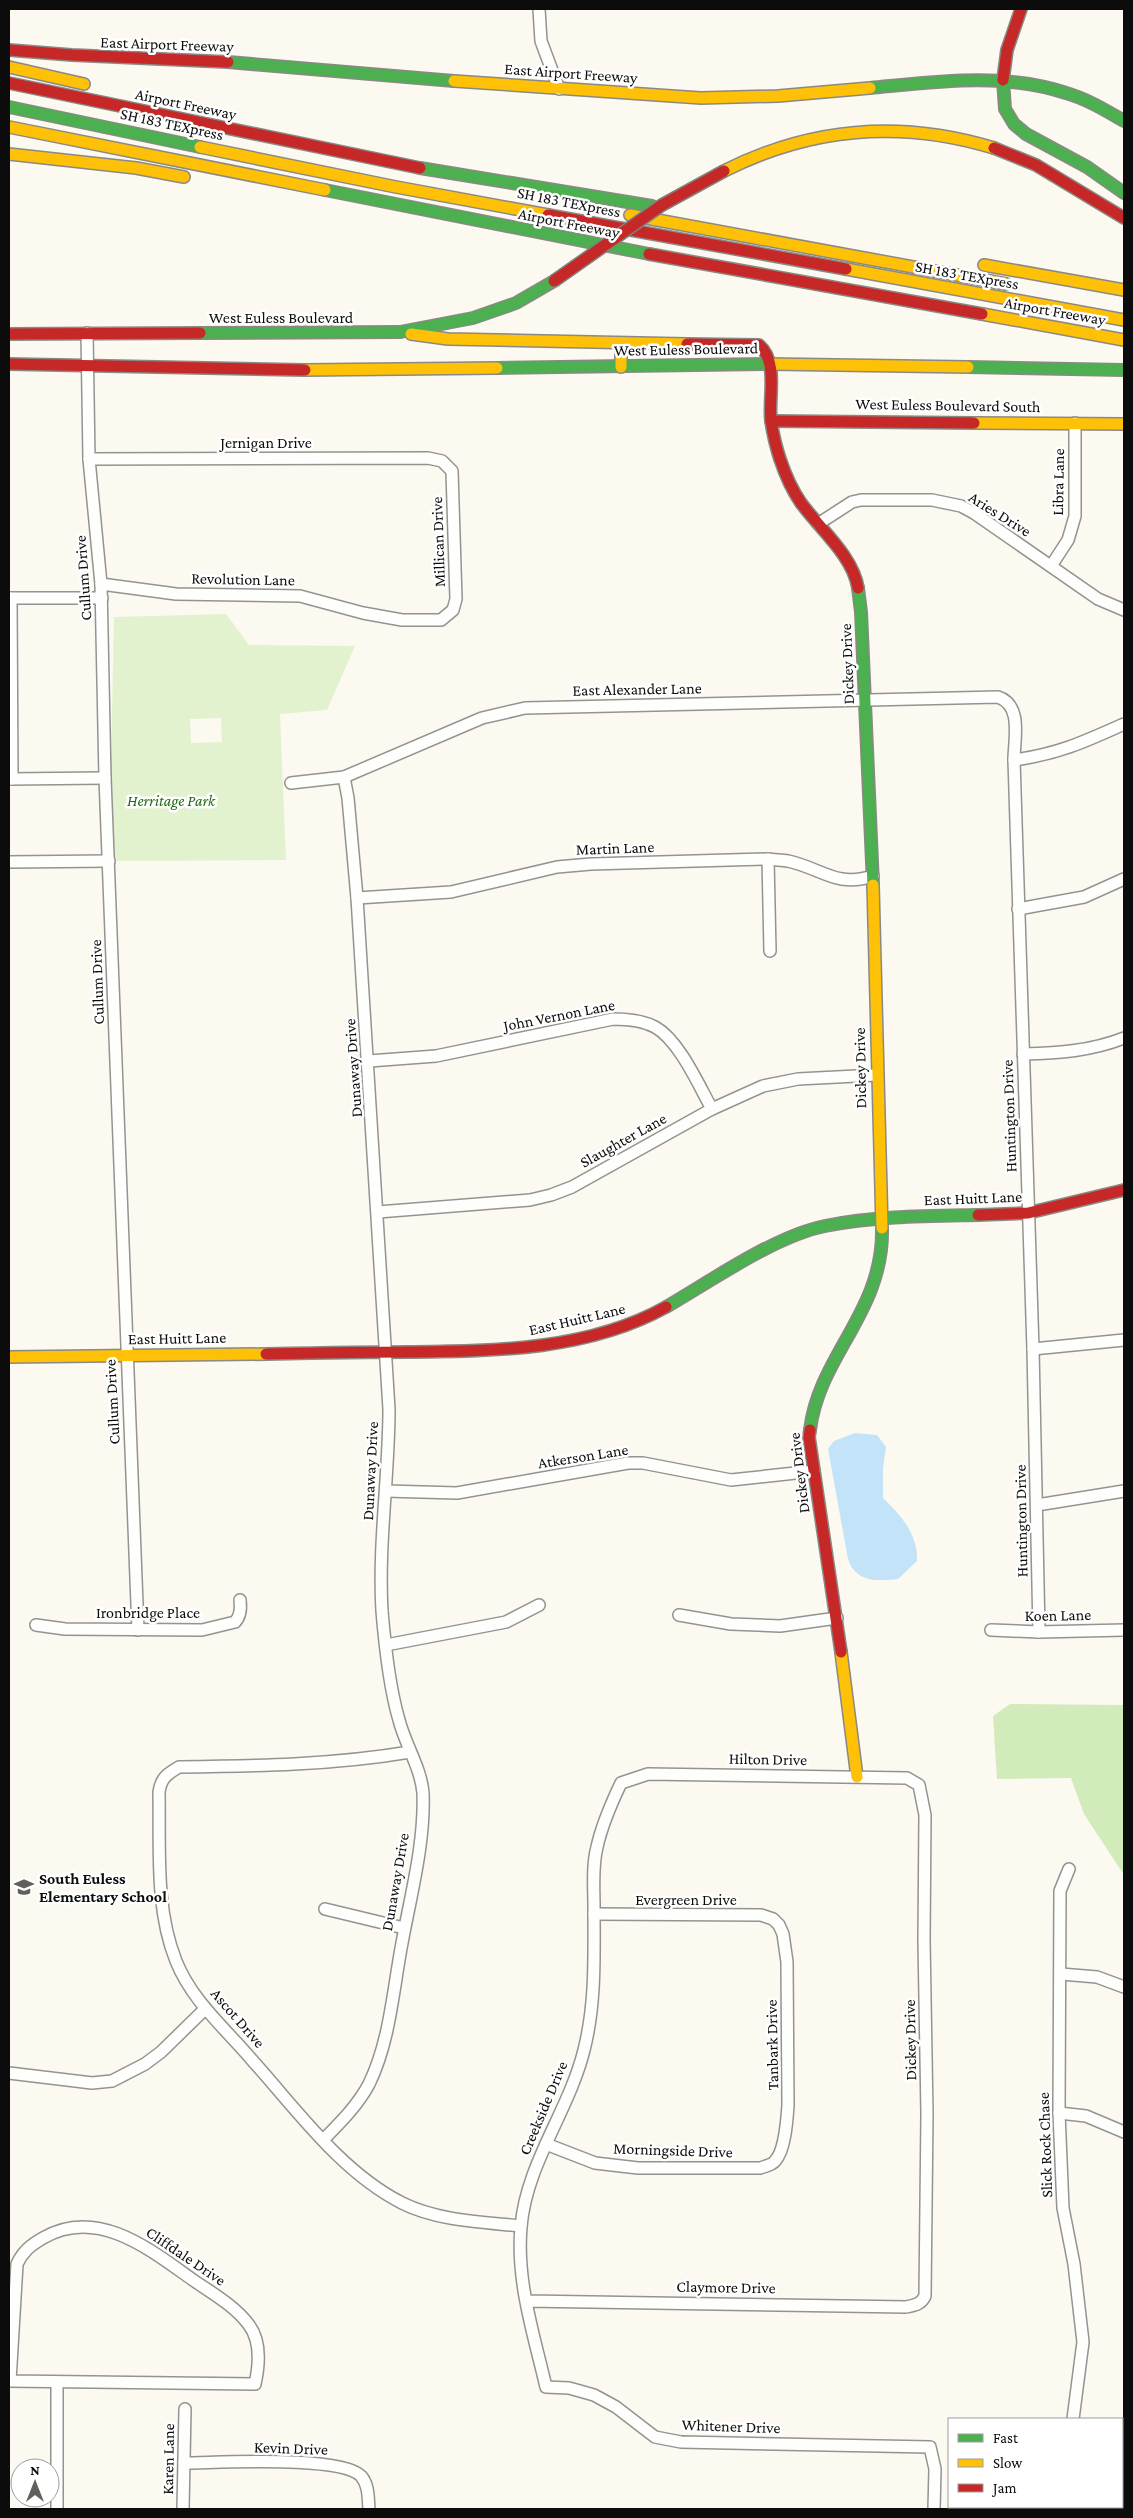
<svg xmlns="http://www.w3.org/2000/svg" width="1133" height="2518" font-family="'Crimson Pro',serif">
  <style>
    .green { fill: #e2f2ce; fill-rule: evenodd }
    .forest { fill: #d2ebbb }
    .water { fill: #c3e3f8 }
    .lines { fill: none; stroke-linecap: round; stroke-linejoin: round }
    .street-casing { stroke: #94938f; stroke-width: 14 }
    .fast-casing { stroke: #8a8985; stroke-width: 14 }
    .slow-casing { stroke: #8a8985; stroke-width: 14 }
    .jam-casing { stroke: #8a8985; stroke-width: 14 }
    .street { stroke: #fefefd; stroke-width: 11 }
    .fast { stroke: #4caf50; stroke-width: 11 }
    .slow { stroke: #ffc107; stroke-width: 11 }
    .jam { stroke: #c62828; stroke-width: 11 }
    .jam-bridge-casing { stroke: #81807c; stroke-width: 14; stroke-linecap: butt }
    .jam-bridge { stroke: #c62828; stroke-width: 11 }
    .labels { text-anchor: middle; dominant-baseline: central; stroke-width: 5; stroke-linejoin: round; paint-order: stroke }
    .street-label { font-size: 16px; fill: #0c0c0c; stroke: #fff }
    .park-label { font-size: 16px; font-style: italic; fill: #256a17; stroke: #fff }
    .poi-label { font-size: 16px; font-weight: bold; fill: #0c0c0c; stroke: #fff; text-anchor: start }
  </style>
  <rect width="100%" height="100%" fill="#fbf9f0"/>
  <!-- green -->
  <path class="green" d="M226,614L249,645L355,646L327,710L280,714L286,860L109,861L114,617ZM221,718L222,742L191,743L190,719Z"/>
  <!-- forest -->
  <path class="forest" d="M1010,1704L1124,1705V1875L1084,1814L1071,1778L997,1779L993,1716Z"/>
  <!-- water -->
  <path class="water" d="M855,1433L877,1435L886,1447L883,1468V1498C902,1516 918,1535 917,1561L898,1579C877,1581 856,1583 848,1559L828,1449L834,1441Z"/>
  <g class="lines">
    <defs>
      <g id="street">
        <path d="M539,9L541,41L559,89"/>
        <path d="M87,333L89,459L101,584L105,778L138,1630"/>
        <path d="M89,459L428,458L442,461L452,471L456,599L453,610L441,620H402L363,613L300,596L176,594L101,584"/>
        <path d="M818,524L852,502L861,500H932L961,506L974,513L1098,599L1124,610"/>
        <path d="M1051,566L1068,540L1075,516V423"/>
        <path d="M9,598H102"/>
        <path d="M11,598L12,779"/>
        <path d="M1014,760C1058,754 1084,742 1124,724"/>
        <path d="M9,779L105,778"/>
        <path d="M291,783L344,777L482,718L525,708L998,697C1023,705 1014,740 1014,760L1033,1349L1039,1632"/>
        <path d="M768,859L770,951"/>
        <path d="M9,862L109,861"/>
        <path d="M357,898L451,892L557,867L591,864L768,859C775,860 782,860 788,861C821,868 836,888 873,876"/>
        <path d="M1018,909L1084,897L1124,879"/>
        <path d="M1023,1054C1059,1053 1091,1051 1124,1038"/>
        <path d="M369,1061L436,1056L613,1019C627,1019 642,1020 655,1027C679,1040 699,1086 712,1109"/>
        <path d="M378,1212L530,1200L551,1195L572,1187L712,1109L763,1086L798,1079L876,1075"/>
        <path d="M1033,1349L1124,1340"/>
        <path d="M386,1491L457,1493L628,1463H643L731,1480L814,1471"/>
        <path d="M1037,1505L1124,1491"/>
        <path d="M679,1615L731,1624L780,1626L837,1618"/>
        <path d="M36,1625L65,1629L202,1630L235,1622C241,1616 241,1608 240,1600"/>
        <path d="M991,1630L1039,1632L1124,1630"/>
        <path d="M386,1645L506,1622L539,1605"/>
        <path d="M410,1752C333,1765 256,1766 179,1767C167,1774 161,1778 159,1792C160,1848 155,1909 176,1961C192,2001 225,2028 252,2060C297,2110 341,2172 402,2203C438,2221 482,2222 521,2226"/>
        <path d="M1069,1869L1060,1891L1059,2113L1063,2208L1074,2264L1083,2342L1073,2419"/>
        <path d="M325,1909L404,1928"/>
        <path d="M1061,1974L1097,1977L1124,1987"/>
        <path d="M9,2073L92,2083L112,2081L145,2064L161,2052L205,2009"/>
        <path d="M1059,2113L1086,2116L1124,2132"/>
        <path d="M323,2140C340,2123 358,2105 369,2084C390,2041 393,1990 402,1943C411,1894 425,1842 423,1793C421,1768 405,1744 399,1720C389,1686 385,1647 382,1611C378,1544 389,1476 389,1409L357,898L348,798L344,777"/>
        <path d="M546,2144L595,2163L638,2168H760C766,2166 772,2165 775,2161C785,2151 787,2120 788,2105L787,1962L783,1934L779,1925L773,1919L761,1915L594,1914"/>
        <path d="M527,2301L906,2307C916,2305 921,2304 925,2296L927,2114L924,1940L925,1815L919,1785L907,1778L648,1774L621,1783C611,1804 602,1824 597,1847C592,1866 594,1887 594,1907C594,1955 596,2003 584,2050C569,2111 526,2164 521,2227C516,2281 534,2335 546,2387L569,2388L594,2395L616,2407L655,2437L681,2442L930,2447L935,2469L934,2509"/>
        <path d="M9,2381L255,2384C259,2366 261,2341 249,2325C235,2306 212,2293 193,2280C151,2250 97,2206 43,2238C31,2245 23,2251 17,2264L10,2381"/>
        <path d="M184,2463C217,2463 341,2455 361,2476C369,2485 368,2498 369,2509"/>
        <path d="M57,2509V2382"/>
        <path d="M183,2509L185,2409"/>
        <path d="M1063,2509V2507"/>
      </g>
      <g id="fast">
        <path d="M228,62L454,81"/>
        <path d="M1003,80L1005,109L1014,124L1026,134L1087,167L1124,193"/>
        <path d="M870,88C934,82 1003,72 1066,93C1087,99 1105,110 1124,121"/>
        <path d="M9,107L200,147"/>
        <path d="M420,168L652,206"/>
        <path d="M325,190L649,254"/>
        <path d="M400,332L473,318L516,303L554,281"/>
        <path d="M200,333L400,332"/>
        <path d="M968,367L1124,370"/>
        <path d="M497,368L770,364"/>
        <path d="M858,588L861,612L873,885"/>
        <path d="M666,1307C711,1281 775,1236 825,1226C875,1216 927,1216 978,1215"/>
        <path d="M810,1430C819,1355 884,1312 882,1228"/>
      </g>
      <g id="slow">
        <path d="M9,67L84,84"/>
        <path d="M454,81L701,98L778,96L870,88"/>
        <path d="M9,127L325,190"/>
        <path d="M200,147L396,187L548,215"/>
        <path d="M9,154L136,168L184,177"/>
        <path d="M724,171C811,127 902,120 994,148"/>
        <path d="M630,215L1006,284"/>
        <path d="M984,265L1124,290"/>
        <path d="M846,269L1124,320"/>
        <path d="M982,314L1124,340"/>
        <path d="M411,334L448,339L687,344"/>
        <path d="M621,343V367"/>
        <path d="M770,364L968,367"/>
        <path d="M305,370L497,368"/>
        <path d="M974,423L1124,424"/>
        <path d="M873,885L882,1228"/>
        <path d="M9,1357L266,1354"/>
        <path d="M841,1652L857,1777"/>
      </g>
      <g id="jam">
        <path d="M9,50L72,55L228,62"/>
        <path d="M1003,80L1007,50L1021,9"/>
        <path d="M9,83L420,168"/>
        <path d="M994,148L1036,165L1124,218"/>
        <path d="M548,215L846,269"/>
        <path d="M649,254L982,314"/>
        <path d="M9,334L200,333"/>
        <path d="M687,344L759,345C779,362 768,398 771,421C773,434 776,447 780,459C785,474 792,490 801,503C820,529 853,556 858,588"/>
        <path d="M9,364L305,370"/>
        <path d="M771,421L974,423"/>
        <path d="M978,1215L1028,1213L1124,1190"/>
        <path d="M266,1354C314,1353 362,1352 411,1352C497,1351 589,1350 666,1307"/>
        <path d="M810,1430L809,1437L841,1652"/>
      </g>
    </defs>
    <!-- street casing -->
    <use href="#street" class="street-casing"/>
    <!-- fast casing -->
    <use href="#fast" class="fast-casing"/>
    <!-- slow casing -->
    <use href="#slow" class="slow-casing"/>
    <!-- jam casing -->
    <use href="#jam" class="jam-casing"/>
    <!-- street -->
    <use href="#street" class="street"/>
    <!-- fast -->
    <use href="#fast" class="fast"/>
    <!-- slow -->
    <use href="#slow" class="slow"/>
    <!-- jam -->
    <use href="#jam" class="jam"/>
    <defs>
      <path id="jam-bridge" d="M554,281L662,205L724,171"/>
    </defs>
    <!-- jam-bridge casing -->
    <use href="#jam-bridge" class="jam-bridge-casing"/>
    <!-- jam-bridge -->
    <use href="#jam-bridge" class="jam-bridge"/>
  </g>
  <!-- icons -->
  <defs>
    <symbol id="school-bare" viewBox="-9 -9 18 18"><path d="M0-5L7-2L0 1L-7-2ZM-4 1L0 2.5L4 1V4Q0 6-4 4Z" fill="#605f5c" stroke="#fff" stroke-width="2.5" paint-order="stroke"/></symbol>
  </defs>
  <g fill-rule="evenodd">
    <use href="#school-bare" x="10" y="1873" width="28" height="28"/>
  </g>
  <g class="labels">
    <!-- street labels -->
    <g class="street-label">
      <text transform="translate(167 44) rotate(2)">East Airport Freeway</text>
      <text transform="translate(571 73) rotate(4)">East Airport Freeway</text>
      <text transform="translate(186 104) rotate(12)">Airport Freeway</text>
      <text transform="translate(172 124) rotate(12)">SH 183 TEXpress</text>
      <text transform="translate(569 202) rotate(11)">SH 183 TEXpress</text>
      <text transform="translate(569 223) rotate(11)">Airport Freeway</text>
      <text transform="translate(967 275) rotate(10)">SH 183 TEXpress</text>
      <text transform="translate(1055 311) rotate(10)">Airport Freeway</text>
      <text x="281" y="317">West Euless Boulevard</text>
      <text transform="translate(686 349) rotate(-1)">West Euless Boulevard</text>
      <text transform="translate(948 405) rotate(1)">West Euless Boulevard South</text>
      <text x="266" y="442">Jernigan Drive</text>
      <text transform="translate(1058 482) rotate(-89)">Libra Lane</text>
      <text transform="translate(1000 514) rotate(32)">Aries Drive</text>
      <text transform="translate(438 542) rotate(-92)">Millican Drive</text>
      <text transform="translate(83 578) rotate(-94)">Cullum Drive</text>
      <text transform="translate(243 579) rotate(1)">Revolution Lane</text>
      <text transform="translate(847 664) rotate(-92)">Dickey Drive</text>
      <text transform="translate(637 689) rotate(-1)">East Alexander Lane</text>
      <text transform="translate(615 848) rotate(-2)">Martin Lane</text>
      <text transform="translate(97 982) rotate(-92)">Cullum Drive</text>
      <text transform="translate(559 1015) rotate(-11)">John Vernon Lane</text>
      <text transform="translate(353 1068) rotate(-94)">Dunaway Drive</text>
      <text transform="translate(860 1068) rotate(-91)">Dickey Drive</text>
      <text transform="translate(1009 1116) rotate(-92)">Huntington Drive</text>
      <text transform="translate(623 1140) rotate(-29)">Slaughter Lane</text>
      <text transform="translate(973 1198) rotate(-2)">East Huitt Lane</text>
      <text transform="translate(577 1319) rotate(-13)">East Huitt Lane</text>
      <text transform="translate(177 1338) rotate(-1)">East Huitt Lane</text>
      <text transform="translate(112 1402) rotate(-93)">Cullum Drive</text>
      <text transform="translate(583 1456) rotate(-9)">Atkerson Lane</text>
      <text transform="translate(370 1471) rotate(-87)">Dunaway Drive</text>
      <text transform="translate(799 1473) rotate(-97)">Dickey Drive</text>
      <text transform="translate(1021 1521) rotate(-91)">Huntington Drive</text>
      <text x="148" y="1612">Ironbridge Place</text>
      <text transform="translate(1058 1615) rotate(-1)">Koen Lane</text>
      <text transform="translate(768 1759) rotate(1)">Hilton Drive</text>
      <text transform="translate(395 1882) rotate(-80)">Dunaway Drive</text>
      <text x="686" y="1899">Evergreen Drive</text>
      <text transform="translate(238 2018) rotate(49)">Ascot Drive</text>
      <text transform="translate(910 2040) rotate(-91)">Dickey Drive</text>
      <text transform="translate(772 2045) rotate(-91)">Tanbark Drive</text>
      <text transform="translate(543 2108) rotate(-67)">Creekside Drive</text>
      <text transform="translate(1045 2145) rotate(-92)">Slick Rock Chase</text>
      <text transform="translate(673 2150) rotate(2)">Morningside Drive</text>
      <text transform="translate(186 2256) rotate(34)">Cliffdale Drive</text>
      <text transform="translate(726 2287) rotate(1)">Claymore Drive</text>
      <text transform="translate(731 2426) rotate(2)">Whitener Drive</text>
      <text transform="translate(291 2448) rotate(2)">Kevin Drive</text>
      <text transform="translate(168 2459) rotate(-89)">Karen Lane</text>
    </g>
    <!-- park labels -->
    <g class="park-label">
      <text x="171" y="800">Herritage Park</text>
    </g>
    <!-- poi labels -->
    <g class="poi-label">
      <text x="39" y="1878">South Euless<tspan x="39" dy="18">Elementary School</tspan></text>
    </g>
  </g>
  <!-- border -->
  <rect width="1133" height="2518" fill="none" stroke="#0c0c0c" stroke-width="20"/>
  <!-- legend -->
  <rect x="948" y="2418" width="175" height="90" fill="#ffffff" stroke="#9e9e9e"/>
  <rect x="958" y="2434" width="25" height="8" fill="#4caf50" stroke="#9e9e9e"/>
  <text x="993" y="2443" font-size="15" fill="#0c0c0c">Fast</text>
  <rect x="958" y="2459" width="25" height="8" fill="#ffc107" stroke="#9e9e9e"/>
  <text x="993" y="2468" font-size="15" fill="#0c0c0c">Slow</text>
  <rect x="958" y="2484" width="25" height="8" fill="#c62828" stroke="#9e9e9e"/>
  <text x="993" y="2493" font-size="15" fill="#0c0c0c">Jam</text>
  <!-- north arrow -->
  <g transform="translate(35 2483)"><circle r="24" fill="#ffffff" stroke="#9e9e9e"/>
  <path d="M0-4L9 19L0 12L-9 19Z" fill="#605f5c"/>
  <text y="-8" font-size="14" font-weight="bold" text-anchor="middle" fill="#0c0c0c">N</text>
  </g>
</svg>
